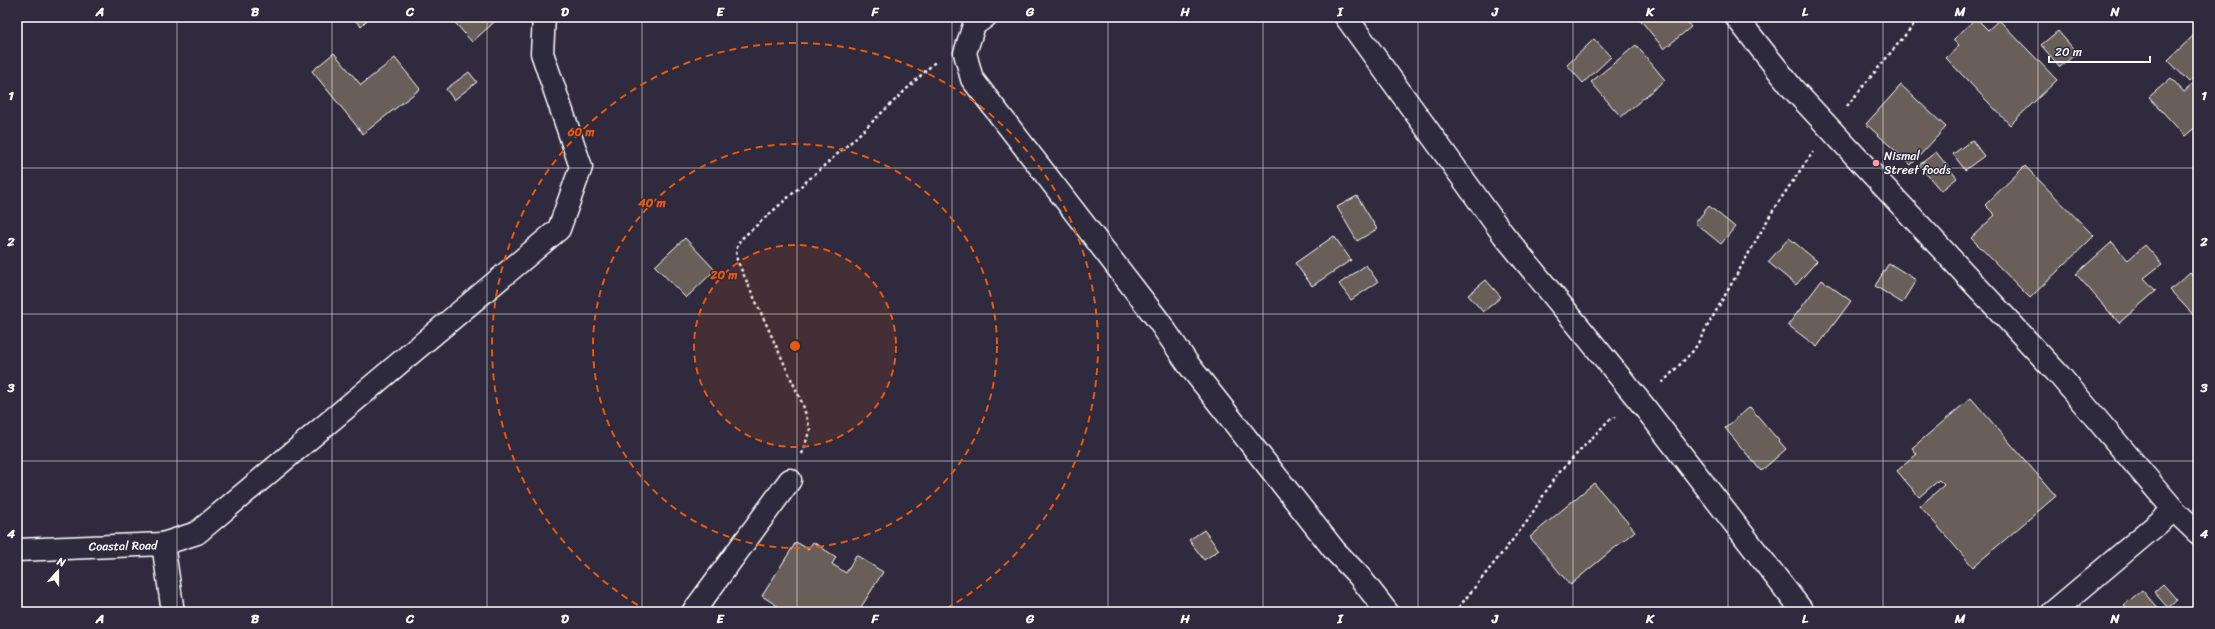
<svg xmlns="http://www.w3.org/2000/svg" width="2215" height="629" font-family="Sriracha,sans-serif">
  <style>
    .building { fill: #6b5e59; stroke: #fff }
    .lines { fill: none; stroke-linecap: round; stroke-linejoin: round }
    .street-casing { stroke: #fff; stroke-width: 25 }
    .secondary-casing { stroke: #fff; stroke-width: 25 }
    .path { stroke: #fff; stroke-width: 2.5; stroke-dasharray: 3 3; stroke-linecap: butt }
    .street { stroke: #2f2a3d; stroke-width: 22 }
    .secondary { stroke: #2f2a3d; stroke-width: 22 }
    .grid { fill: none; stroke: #fff; stroke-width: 1; stroke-opacity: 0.55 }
    .ring { fill: none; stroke: #e8590c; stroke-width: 2; stroke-dasharray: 7 5 }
    .poi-dot { fill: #ff9aa2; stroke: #2f2a3d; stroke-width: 1.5 }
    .labels { text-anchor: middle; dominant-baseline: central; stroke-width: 3; stroke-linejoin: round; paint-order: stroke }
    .poi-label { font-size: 12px; fill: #fff; stroke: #2f2a3d; text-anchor: start }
    .street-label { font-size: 12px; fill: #fff; stroke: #2f2a3d }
    .centre { fill: #e8590c; stroke: #2f2a3d; stroke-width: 2 }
    .ring-label { font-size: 12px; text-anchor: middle; font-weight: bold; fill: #e8590c; stroke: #2f2a3d; stroke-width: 3; stroke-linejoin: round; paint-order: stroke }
    .neatline { fill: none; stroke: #fff; stroke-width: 1.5 }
    .grid-label { font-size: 13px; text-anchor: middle; font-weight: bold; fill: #fff }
  </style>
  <rect width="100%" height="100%" fill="#2f2a3d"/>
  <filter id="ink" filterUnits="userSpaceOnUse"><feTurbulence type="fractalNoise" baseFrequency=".025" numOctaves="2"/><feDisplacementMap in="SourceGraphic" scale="8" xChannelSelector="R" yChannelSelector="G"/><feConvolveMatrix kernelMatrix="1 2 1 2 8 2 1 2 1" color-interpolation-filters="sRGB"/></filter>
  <g filter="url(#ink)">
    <!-- building -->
    <g class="building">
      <path d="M351,17H370L361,26Z"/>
      <path d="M450,17H500L472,42Z"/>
      <path d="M1638,17H1683L1691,27L1664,49Z"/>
      <path d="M1976,18L1988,30L1999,20L2057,80L2010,125L1946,58L1959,46L1953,40Z"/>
      <path d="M2058,31L2077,53L2060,67L2041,45Z"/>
      <path d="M2197,32L2198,73L2189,82L2168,60Z"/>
      <path d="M1594,39L1611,57L1583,83L1567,65Z"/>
      <path d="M1636,45L1665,80L1621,117L1591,82Z"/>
      <path d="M334,53L361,85L395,58L420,89L363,134L312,71Z"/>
      <path d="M469,72L477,82L454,100L446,89Z"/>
      <path d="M2171,78L2184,92L2193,84L2198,90V125L2185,136L2149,97Z"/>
      <path d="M1901,85L1946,127L1911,165L1866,124Z"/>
      <path d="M1972,140L1984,156L1965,170L1953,154Z"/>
      <path d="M1936,152L1957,178L1941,191L1919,165Z"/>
      <path d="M2025,166L2094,236L2030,298L1971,238L1995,215L1985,205Z"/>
      <path d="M1357,196L1377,229L1357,241L1337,207Z"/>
      <path d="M1709,206L1735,227L1721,244L1695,223Z"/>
      <path d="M1334,236L1351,260L1312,286L1295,263Z"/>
      <path d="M685,238L715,270L686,298L655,266Z"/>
      <path d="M1789,238L1817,261L1796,285L1768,262Z"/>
      <path d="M2112,242L2128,260L2145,245L2162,264L2144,278L2156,291L2119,323L2076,274Z"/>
      <path d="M1889,263L1916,280L1902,303L1875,286Z"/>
      <path d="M1366,265L1378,282L1351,300L1339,284Z"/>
      <path d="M2190,272L2198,280V320L2170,290Z"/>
      <path d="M1486,280L1501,297L1483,312L1468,295Z"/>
      <path d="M1822,280L1851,301L1817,347L1788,325Z"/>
      <path d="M1971,398L2056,496L1973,567L1920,506L1944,485L1939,480L1919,497L1897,471L1917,454L1912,448Z"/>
      <path d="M1750,407L1786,449L1761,471L1725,428Z"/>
      <path d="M1594,483L1635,531L1570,585L1530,537Z"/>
      <path d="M1204,530L1219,550L1204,560L1189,540Z"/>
      <path d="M796,542L808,549L813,542L836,557L832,564L846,573L856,555L883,572L858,612H787L762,596Z"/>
      <path d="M2163,584L2177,600L2168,608L2154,592Z"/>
      <path d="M2142,590L2161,612H2131L2124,605Z"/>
    </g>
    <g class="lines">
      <defs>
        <g id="street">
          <path d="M985,17L974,25L965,53L972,79L1158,320L1188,364L1335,551L1359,576L1387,612"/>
          <path d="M1346,17L1503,234L1642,404L1803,612"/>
          <path d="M693,612L790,480"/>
          <path d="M2053,612L2174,510"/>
        </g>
        <g id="secondary">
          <path d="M1736,17L1793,89L2060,376L2174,510L2198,533"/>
          <path d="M163,544L197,533L559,229L581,167L542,53L544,17"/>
          <path d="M17,550L163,544L173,612"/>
        </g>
      </defs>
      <!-- street casing -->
      <use href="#street" class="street-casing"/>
      <!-- secondary casing -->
      <use href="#secondary" class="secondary-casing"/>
      <!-- path -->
      <g class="path">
        <path d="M1847,106L1920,17"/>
        <path d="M1662,383L1694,350L1775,207L1813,152"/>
        <path d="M802,454L810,429L803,405L737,260L736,250L740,240L851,142L936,61"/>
        <path d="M1455,612L1526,523L1555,477L1609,420L1615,417"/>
      </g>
      <!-- street -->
      <use href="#street" class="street"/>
      <!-- secondary -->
      <use href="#secondary" class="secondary"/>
    </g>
  </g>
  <!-- grid -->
  <path class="grid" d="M177,17V612M332,17V612M487,17V612M642,17V612M797,17V612M952,17V612M1108,17V612M1263,17V612M1418,17V612M1573,17V612M1728,17V612M1883,17V612M2038,17V612M17,168H2198M17,314H2198M17,461H2198"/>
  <!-- distance rings -->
  <circle cx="795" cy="346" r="101" fill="#e8590c" fill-opacity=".12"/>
  <g class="ring">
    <circle cx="795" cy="346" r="101"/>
    <circle cx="795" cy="346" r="202"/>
    <path d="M648 611A303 303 0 1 1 942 611"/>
  </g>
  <!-- markers -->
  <circle class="poi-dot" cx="1876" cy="163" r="4"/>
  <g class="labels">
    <!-- poi labels -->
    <g class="poi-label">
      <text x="1884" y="156">Nismal<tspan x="1884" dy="14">Street foods</tspan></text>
    </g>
    <!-- street labels -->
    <g class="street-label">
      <text transform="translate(123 546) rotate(-1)">Coastal Road</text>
    </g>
  </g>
  <circle cx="795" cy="346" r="6" class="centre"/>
  <g class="ring-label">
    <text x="581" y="136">60 m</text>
    <text x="652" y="207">40 m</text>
    <text x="724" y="279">20 m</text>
  </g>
  <!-- margin -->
  <rect width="2215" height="629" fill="none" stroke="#2f2a3d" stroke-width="44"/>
  <!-- north arrow -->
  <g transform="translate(58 571) rotate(21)" stroke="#2f2a3d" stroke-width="3" paint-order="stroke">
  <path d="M0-3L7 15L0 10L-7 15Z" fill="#ffffff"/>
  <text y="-6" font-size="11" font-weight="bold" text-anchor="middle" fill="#ffffff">N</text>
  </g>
  <!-- scale -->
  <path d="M2049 56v6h101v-6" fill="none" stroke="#ffffff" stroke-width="2"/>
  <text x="2055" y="56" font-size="12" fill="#ffffff" stroke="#2f2a3d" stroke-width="3" paint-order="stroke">20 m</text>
  <rect x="22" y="22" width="2171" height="585" class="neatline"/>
  <g class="grid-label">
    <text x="100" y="16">A</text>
    <text x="255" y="16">B</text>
    <text x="410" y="16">C</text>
    <text x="565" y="16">D</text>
    <text x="720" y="16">E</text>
    <text x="875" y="16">F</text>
    <text x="1030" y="16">G</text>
    <text x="1185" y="16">H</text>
    <text x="1340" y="16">I</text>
    <text x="1495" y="16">J</text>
    <text x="1650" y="16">K</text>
    <text x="1805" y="16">L</text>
    <text x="1960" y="16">M</text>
    <text x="2115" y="16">N</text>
    <text x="11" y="100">1</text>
    <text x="2204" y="100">1</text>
    <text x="11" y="246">2</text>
    <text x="2204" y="246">2</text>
    <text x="11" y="392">3</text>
    <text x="2204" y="392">3</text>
    <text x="11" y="538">4</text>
    <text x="2204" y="538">4</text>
    <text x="100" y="623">A</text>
    <text x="255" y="623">B</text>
    <text x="410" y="623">C</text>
    <text x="565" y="623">D</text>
    <text x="720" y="623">E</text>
    <text x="875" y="623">F</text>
    <text x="1030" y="623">G</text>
    <text x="1185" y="623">H</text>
    <text x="1340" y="623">I</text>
    <text x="1495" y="623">J</text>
    <text x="1650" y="623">K</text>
    <text x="1805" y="623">L</text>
    <text x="1960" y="623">M</text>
    <text x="2115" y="623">N</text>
  </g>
</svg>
